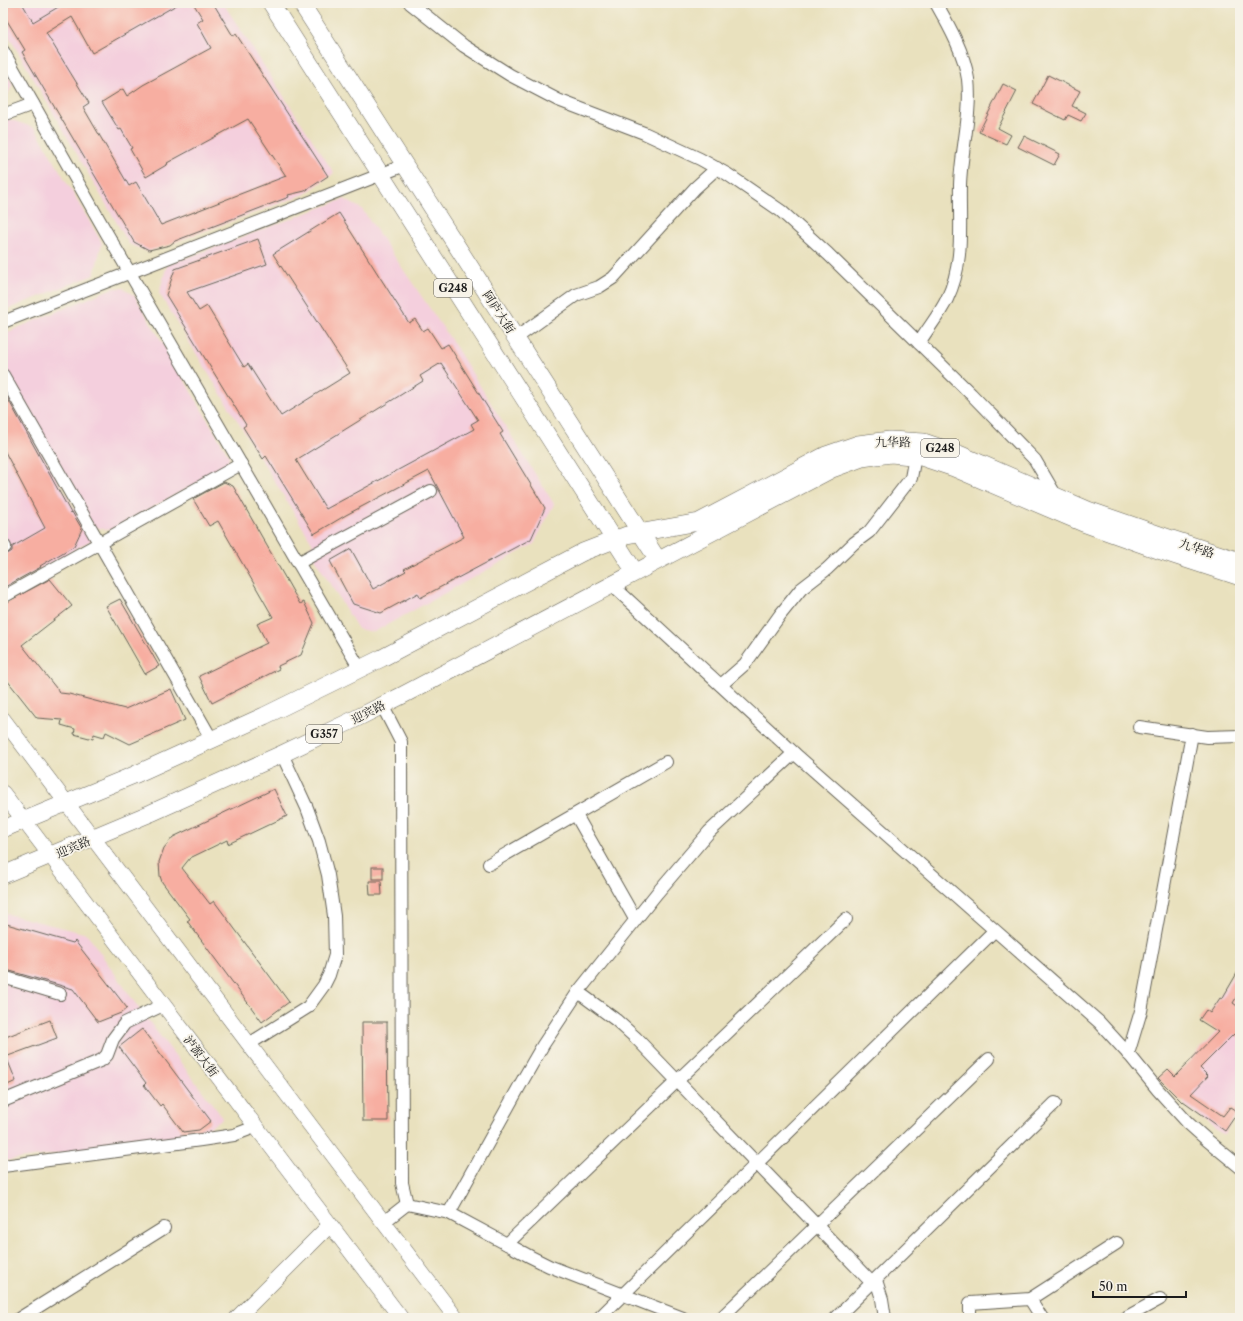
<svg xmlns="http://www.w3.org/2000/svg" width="1243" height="1321" font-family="'Libre Caslon Text','Noto Serif SC',serif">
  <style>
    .built { fill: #f4cfdd }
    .building { fill: #f7aea1; fill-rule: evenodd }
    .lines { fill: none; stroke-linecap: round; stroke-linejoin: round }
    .minor-casing { stroke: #646155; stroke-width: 14 }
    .major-casing { stroke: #646155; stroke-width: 16 }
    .highway-casing { stroke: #646155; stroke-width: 18 }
    .minor { stroke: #fff; stroke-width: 12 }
    .major { stroke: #fff; stroke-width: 15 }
    .highway { stroke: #fff; stroke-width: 17 }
    .labels { text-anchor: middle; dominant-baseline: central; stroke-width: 3.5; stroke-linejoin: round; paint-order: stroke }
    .shield { fill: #f7f3e8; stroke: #5e5c59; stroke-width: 1 }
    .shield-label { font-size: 11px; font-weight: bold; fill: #1c1c1c }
    .street-label { font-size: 12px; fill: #1c1c1c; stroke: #f7f3e8 }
  </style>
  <rect width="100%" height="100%" fill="#f7f3e8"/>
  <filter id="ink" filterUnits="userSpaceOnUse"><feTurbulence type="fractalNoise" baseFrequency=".025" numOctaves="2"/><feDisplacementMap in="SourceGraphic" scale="8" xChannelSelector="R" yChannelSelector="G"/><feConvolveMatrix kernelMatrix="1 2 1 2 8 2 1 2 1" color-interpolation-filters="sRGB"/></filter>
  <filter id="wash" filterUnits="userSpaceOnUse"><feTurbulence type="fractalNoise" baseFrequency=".012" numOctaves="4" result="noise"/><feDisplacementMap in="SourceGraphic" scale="16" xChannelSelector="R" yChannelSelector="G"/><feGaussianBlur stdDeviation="0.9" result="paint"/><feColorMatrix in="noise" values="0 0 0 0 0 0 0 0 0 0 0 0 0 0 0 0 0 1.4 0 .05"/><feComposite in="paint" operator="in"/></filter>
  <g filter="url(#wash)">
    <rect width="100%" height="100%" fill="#e9e1be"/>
    <!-- built -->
    <g class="built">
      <path d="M3,3H223L334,173L305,194L148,252L129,244L3,26Z"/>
      <path d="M3,67L13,84L3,105Z"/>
      <path d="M6,118L35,128L102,243L94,275L3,311V119Z"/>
      <path d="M344,199L362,209L452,341L554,504L534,544L374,632L358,629L308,548L313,544L159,293L167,265Z"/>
      <path d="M113,288H123L135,296L229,456L227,467L110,530L94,527L3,366V334Z"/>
      <path d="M3,384L92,540L3,590Z"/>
      <path d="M3,913L87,934L138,1007L223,1118L199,1135L3,1161Z"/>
      <path d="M1237,968L1240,970V1111L1223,1135L1183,1104L1194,1089L1177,1074L1215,1033L1224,1022L1210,1012Z"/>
    </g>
    <g id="blocks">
      <!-- building -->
      <g class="building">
        <path d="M3,3H22L33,22L65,3H180L92,53L72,17L46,33L89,103L83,107L129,186L136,182L161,225L286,176L248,119L167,163L168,164L146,177L130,149L132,148L121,129L119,130L102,102L123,89L127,96L143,85L211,48L197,23L203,19L193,3H213L233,36L236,34L328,176L305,191L288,195L289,197L175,241L170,245L149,250L134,242L22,52L25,50L3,14Z"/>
        <path d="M1048,75L1080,91L1072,106L1086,113L1081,121L1068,115L1065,120L1033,104Z"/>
        <path d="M1003,84L1017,91L998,128L1011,135L1006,144L979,132Z"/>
        <path d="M1024,136L1060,154L1054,165L1018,147Z"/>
        <path d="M339,213L409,323L415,319L423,331L428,328L441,348L448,344L503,432L500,434L545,508L531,539L420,598L418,593L381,613L353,604L330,561L351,549L373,589L406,571L404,569L464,537L429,471L346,515L314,534L266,456L263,459L243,427L246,425L166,295L175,269L258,239L267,264L187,292L199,311L207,306L244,367L248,364L281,416L350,373L273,254ZM441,363L478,420L471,424L474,429L326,509L296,460L423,381L420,376Z"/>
        <path d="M3,390L71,513L72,512L82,529L74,546L40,566L41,567L3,588V554L9,553L12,551V547L45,528L3,448Z"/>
        <path d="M224,482L233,486L300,604L304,602L314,623L301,655L278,666L279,669L212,703L199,676L267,643L257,624L273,617L218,521L209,526L193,499Z"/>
        <path d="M50,579L72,606L22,645L60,693L69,694L125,709L171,689L185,720L130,744L106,732L104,737L94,734L93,739L74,734L75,729L61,725L62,720L37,718L3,675V604Z"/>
        <path d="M120,599L159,666L145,674L106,606Z"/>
        <path d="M274,789L287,816L228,844L227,840L190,858L182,868L210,904L214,901L289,1002L262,1022L187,921L190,919L162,882L160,876L159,862L164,848L173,837Z"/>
        <rect x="372" y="867" width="11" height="12"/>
        <path d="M369,881H381L382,895H370Z"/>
        <path d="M3,923L73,943L75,941L127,1008L121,1013L98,1022L73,989L3,969Z"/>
        <path d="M1240,968V991L1233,1003L1240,1008V1038L1234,1034L1200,1068L1208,1076L1191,1094L1223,1116L1230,1107L1238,1112L1225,1131L1183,1101L1182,1102L1158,1078L1168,1069L1175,1076L1218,1032L1199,1020L1206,1010L1210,1013L1220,998L1222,999Z"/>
        <path d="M50,1020L57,1038L8,1056L3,1043V1038Z"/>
        <path d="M362,1022H387L388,1121H363Z"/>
        <path d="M142,1029L211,1121L199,1130L183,1132L162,1104L160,1106L144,1085L146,1083L119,1047Z"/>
        <path d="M3,1049L16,1081L3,1087Z"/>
      </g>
    </g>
  </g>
  <g filter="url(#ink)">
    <use href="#blocks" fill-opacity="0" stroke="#646155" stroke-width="1"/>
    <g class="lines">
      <defs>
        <g id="minor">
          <path d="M410,3L464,46L510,75L558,100L644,133L700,159L727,174L781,211L828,254L971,394L1035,460L1056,496"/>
          <path d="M3,51L106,232L360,669"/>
          <path d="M3,115L33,104"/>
          <path d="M3,322L405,165"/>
          <path d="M516,338L576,295L599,287L613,278L695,188L717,168"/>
          <path d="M919,343C928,328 940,314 947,299C965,262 959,224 960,185C961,150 972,114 968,79C964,52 949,26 936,3"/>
          <path d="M3,375L212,740"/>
          <path d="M3,544L5,547"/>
          <path d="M298,563L431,491"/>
          <path d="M612,585L794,753L1099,1022L1132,1058L1158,1090L1188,1123L1207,1140L1240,1167"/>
          <path d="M3,597L241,464"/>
          <path d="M721,685L745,664L780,615L801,589L827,569L854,543L869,532L911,478L915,456"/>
          <path d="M382,705L401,742L402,1183L407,1204"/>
          <path d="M1139,727L1207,737L1240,736"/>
          <path d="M576,815L635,919"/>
          <path d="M489,864L666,762"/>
          <path d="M3,977L60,994"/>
          <path d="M578,992L616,1020L636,1038L872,1283"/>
          <path d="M249,1044L308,1007L324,985L329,975L335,955L334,916L328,875L319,841L307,808L282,754"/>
          <path d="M1128,1054L1141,1011L1192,734"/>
          <path d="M3,1101L102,1060L107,1055L113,1039L125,1023L163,1005"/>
          <path d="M3,1166L201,1140L234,1135L255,1127"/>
          <path d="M407,1204L449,1213L531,1257L549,1266L683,1318"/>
          <path d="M449,1213L524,1078L543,1045L578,992L657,893L709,832L794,753"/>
          <path d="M384,1222L407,1204"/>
          <path d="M507,1244L846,919"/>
          <path d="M876,1280L882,1299L885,1318"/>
          <path d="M1030,1299L1042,1318"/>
          <path d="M20,1318L164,1228"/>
          <path d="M599,1318L994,931"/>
          <path d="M721,1318L989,1059"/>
          <path d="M836,1318L1055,1103"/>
          <path d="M970,1318V1303L1030,1299L1117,1243"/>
          <path d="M1125,1318L1160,1299"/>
        </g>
        <g id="major">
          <path d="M3,719L456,1318"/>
          <path d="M3,793L401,1318"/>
          <path d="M237,1318L330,1225"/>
        </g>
        <g id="highway">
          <path d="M271,3L635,572"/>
          <path d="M301,3L658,560"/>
          <path d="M3,829L134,775L264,716L382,658L583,552L627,535L699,522L826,455L858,444L890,440L924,442L959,454L1088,510L1166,537L1240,561"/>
          <path d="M3,875L151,813L282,754L347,723L401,696L832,469L862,458L876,456L891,454L921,457L954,468L1083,523L1161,551L1240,577"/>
        </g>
      </defs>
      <!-- minor casing -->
      <use href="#minor" class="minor-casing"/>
      <!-- major casing -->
      <use href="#major" class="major-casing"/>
      <!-- highway casing -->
      <use href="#highway" class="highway-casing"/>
      <!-- minor -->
      <use href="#minor" class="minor"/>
      <!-- major -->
      <use href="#major" class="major"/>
      <!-- highway -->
      <use href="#highway" class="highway"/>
    </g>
  </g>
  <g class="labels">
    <!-- shield labels -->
    <g class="shield">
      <rect x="434" y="279" width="38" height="18" rx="3"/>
      <rect x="921" y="439" width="38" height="18" rx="3"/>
      <rect x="306" y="725" width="36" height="18" rx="3"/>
    </g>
    <g class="shield-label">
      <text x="453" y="288">G248</text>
      <text x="940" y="448">G248</text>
      <text x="324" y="734">G357</text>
    </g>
    <!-- street labels -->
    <g class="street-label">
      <text transform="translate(499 312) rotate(57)">阿庐大街</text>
      <text transform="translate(893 442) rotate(-1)">九华路</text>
      <text transform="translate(1197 548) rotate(18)">九华路</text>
      <text transform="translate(368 712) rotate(-27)">迎宾路</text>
      <text transform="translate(73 847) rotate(-23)">迎宾路</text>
      <text transform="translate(201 1056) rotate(53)">泸源大街</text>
    </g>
  </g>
  <!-- margin -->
  <rect width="1243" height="1321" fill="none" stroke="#f7f3e8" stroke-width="16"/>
  <!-- scale -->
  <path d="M1093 1291v6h93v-6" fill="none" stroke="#1c1c1c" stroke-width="2"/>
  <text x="1099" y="1291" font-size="12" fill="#1c1c1c" stroke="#f7f3e8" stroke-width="3" paint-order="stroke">50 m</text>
</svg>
